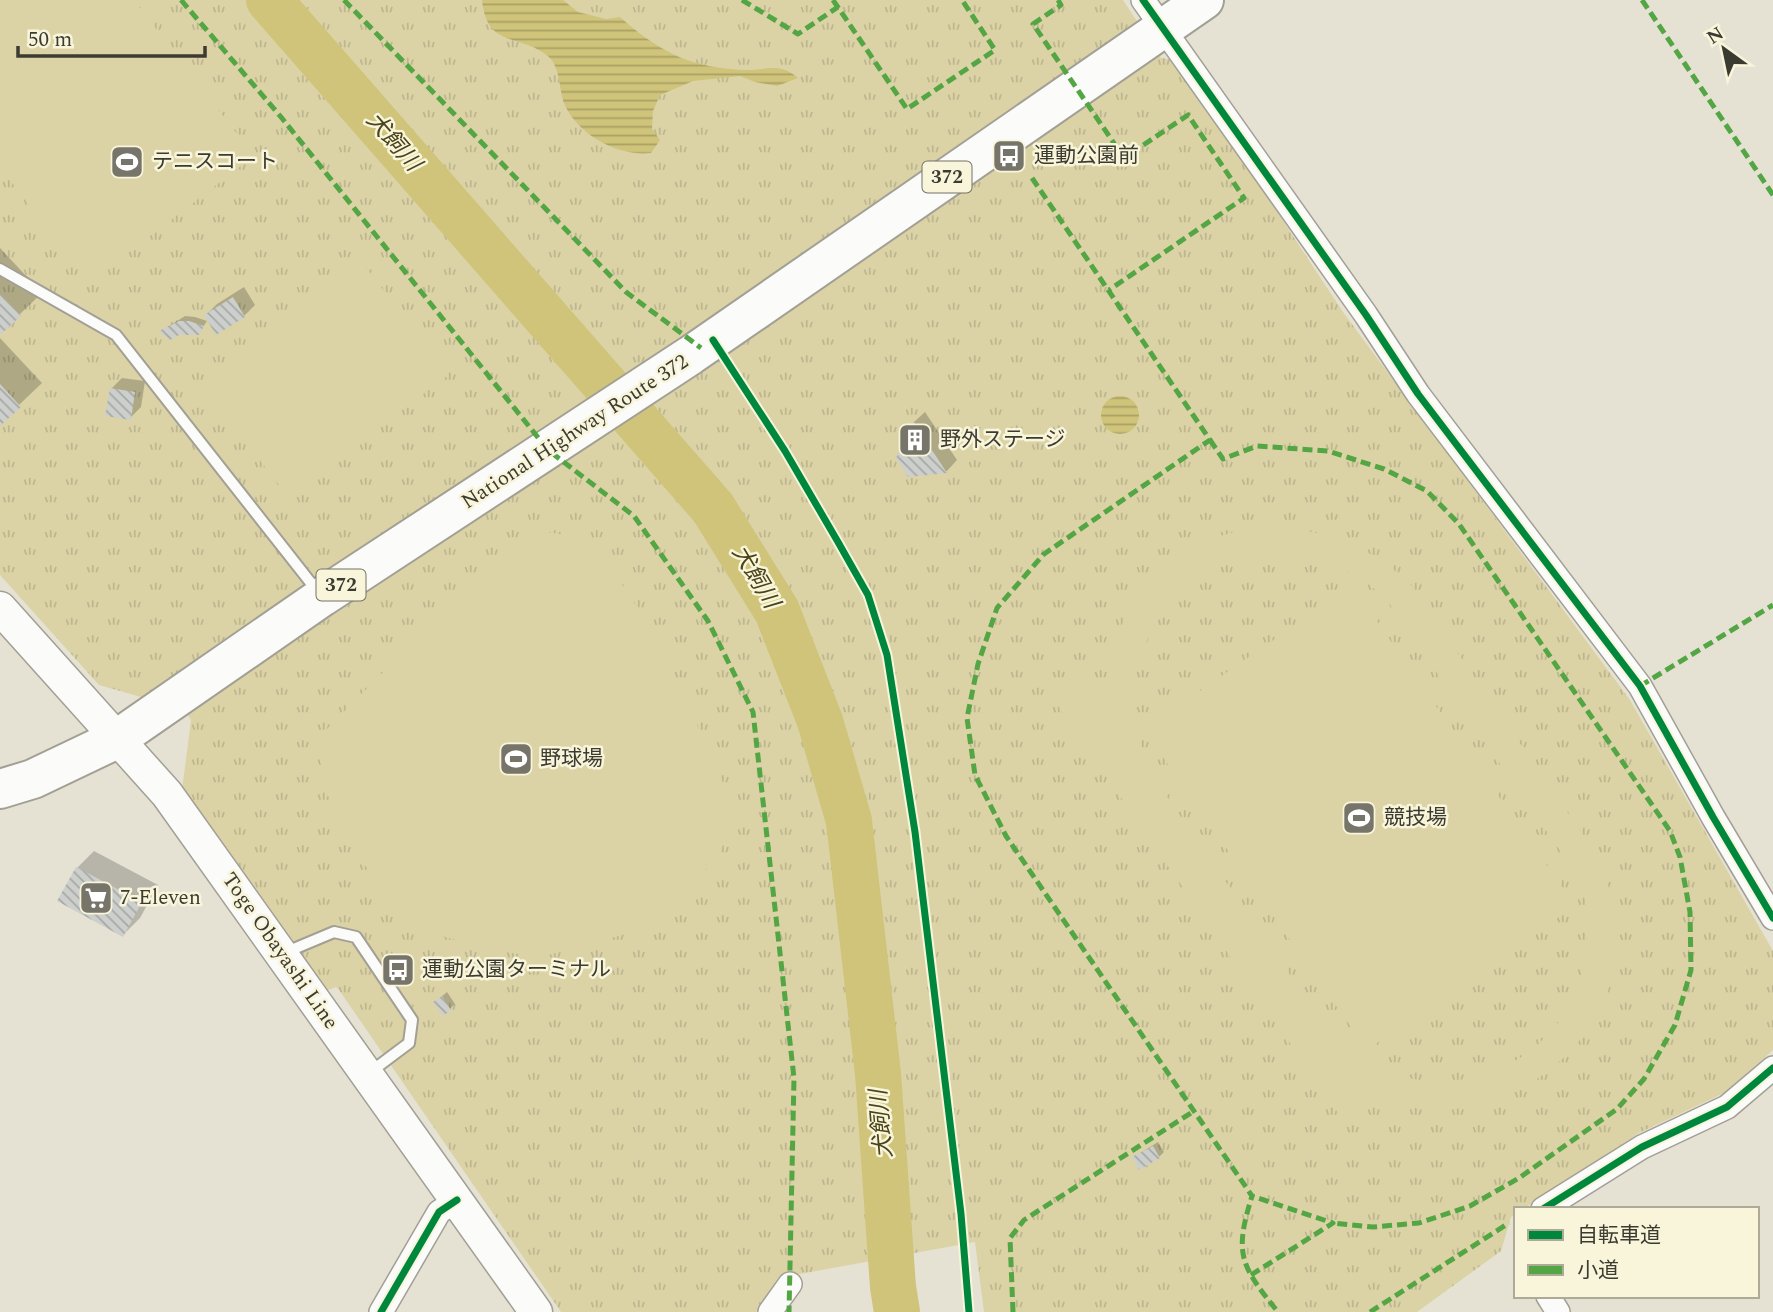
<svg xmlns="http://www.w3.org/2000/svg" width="1773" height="1312" font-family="Spectral,'Noto Sans JP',serif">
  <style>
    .park { fill: url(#park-tufts) }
    .pitch { fill: #dbd3a6; fill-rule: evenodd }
    .water { fill: url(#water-rules) }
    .shadow { fill: #0003 }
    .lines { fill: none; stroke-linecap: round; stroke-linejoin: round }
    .river { stroke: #cfc47a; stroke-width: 46 }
    .building { fill: url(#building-back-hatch) }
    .lane-casing { stroke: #a2a095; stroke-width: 14 }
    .street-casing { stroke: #a2a095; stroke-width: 26 }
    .secondary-casing { stroke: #a2a095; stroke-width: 35 }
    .highway-casing { stroke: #a2a095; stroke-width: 42 }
    .lane { stroke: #fbfbf9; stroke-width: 10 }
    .street { stroke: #fbfbf9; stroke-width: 23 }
    .secondary { stroke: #fbfbf9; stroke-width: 32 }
    .highway { stroke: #fbfbf9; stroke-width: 38 }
    .quiet { stroke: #54a644; stroke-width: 5; stroke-dasharray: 10 5; stroke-linecap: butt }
    .cycleway-casing { stroke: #f8f5db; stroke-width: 11 }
    .cycleway { stroke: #00873e; stroke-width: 7 }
    .labels { text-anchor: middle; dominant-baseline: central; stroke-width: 5; stroke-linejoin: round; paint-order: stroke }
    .shield { fill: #f8f5db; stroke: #747364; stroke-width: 2 }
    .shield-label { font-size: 19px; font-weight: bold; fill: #3c3b31 }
    .poi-label { font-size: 21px; fill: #3c3b31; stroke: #f8f5db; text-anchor: start }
    .street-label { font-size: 21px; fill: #3c3b31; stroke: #f8f5db }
    .water-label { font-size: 23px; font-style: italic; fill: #4a441a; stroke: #f8f5db }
  </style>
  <defs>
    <pattern id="park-tufts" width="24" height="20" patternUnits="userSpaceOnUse" patternTransform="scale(1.75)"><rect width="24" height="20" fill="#dbd3a6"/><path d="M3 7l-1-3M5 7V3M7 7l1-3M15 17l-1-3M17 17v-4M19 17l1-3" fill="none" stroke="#bdb68f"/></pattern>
    <pattern id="water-rules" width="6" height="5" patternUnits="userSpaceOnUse" patternTransform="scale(1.75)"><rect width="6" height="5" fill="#cfc47a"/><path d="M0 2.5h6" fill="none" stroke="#a9a065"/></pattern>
    <pattern id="building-back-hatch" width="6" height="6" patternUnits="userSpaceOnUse" patternTransform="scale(1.75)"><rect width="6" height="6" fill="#cccfcc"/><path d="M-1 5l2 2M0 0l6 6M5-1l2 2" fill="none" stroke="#a7a9a6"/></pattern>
  </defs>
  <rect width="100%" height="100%" fill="#e5e2d4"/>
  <!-- park -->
  <path class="park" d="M0,0H1123L1161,58L1177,60L1343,312L1630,700L1773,951V1050L1724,1093L1639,1133L1523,1209H1516V1214L1511,1217L1501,1251L1417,1312H984L975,1242L778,1278L756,1312H561L339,990L336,987L324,992L182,790L191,720L169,685L148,699L99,685L0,575Z"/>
  <!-- pitch -->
  <g class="pitch">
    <path d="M0,0H134L254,156L89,283L0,167Z"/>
    <path d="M361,261L448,375L288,497L201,383Z"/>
    <path d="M1279,527C1332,532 1373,548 1411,585L1594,851C1604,872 1612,893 1616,916C1618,930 1614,946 1612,959C1611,969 1611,981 1608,991C1581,1063 1505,1115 1428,1109C1408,1108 1389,1102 1371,1095L1340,1116L1047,690L1076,669L1104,709C1106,685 1108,663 1115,640C1129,600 1176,554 1215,538C1236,530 1257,529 1279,527ZM1283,555C1324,558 1360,571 1388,602L1572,868C1576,876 1580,884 1583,892C1587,906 1587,921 1587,934C1587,1037 1487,1106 1390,1073C1365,1064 1345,1044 1326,1027L1150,772C1141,748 1131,719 1133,693C1138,634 1183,568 1246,558C1258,556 1271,556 1283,555Z"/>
    <path d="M545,532L591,538L660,642L736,812L719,855L677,901L622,935L541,957L498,951L445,937L391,899L350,846L322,782L319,737L461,593Z"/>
    <path d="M1352,585L1575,906L1367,1050L1144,730Z"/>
  </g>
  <!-- water -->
  <g class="water">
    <path d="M482,0H563L578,12L606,19L620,17C646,40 673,59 709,66C721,68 734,70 747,70C769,70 779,62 798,78L777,86L755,82L740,76L693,81L660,95L653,111L652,129L660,140L651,153C619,157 577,135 564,103C559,89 560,67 549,57C520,32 487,50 482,0Z"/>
    <circle cx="1120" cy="415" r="19"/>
  </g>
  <!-- shadow -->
  <g class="shadow">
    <path d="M0,248L42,293L0,333Z"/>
    <path d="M244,287L255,305L244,316L206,315L217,304Z"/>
    <path d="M185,316L195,317L207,321L199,333L161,331Z"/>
    <path d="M0,338L42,383L0,423Z"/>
    <path d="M122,378L145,381L141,407L130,418L111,389Z"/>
    <path d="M925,412L957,460L947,471L909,475L898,458L914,422Z"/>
    <path d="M94,851L158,885L140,918L123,935L77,868Z"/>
    <path d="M447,992L455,1004L450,1009L435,1002Z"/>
    <path d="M1158,1142L1164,1152L1159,1157H1134Z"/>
  </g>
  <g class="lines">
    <!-- river -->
    <path class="river" d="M269,0L713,508L777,611L820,721L849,821L878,1074L893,1287L897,1312"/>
  </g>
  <!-- building -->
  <g class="building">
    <path d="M0,294L21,316L0,335Z"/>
    <path d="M233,297L245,317L216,335L204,315Z"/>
    <path d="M179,321H189L204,326L199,335H179L170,340L159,331Z"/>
    <path d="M0,384L21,407L0,426Z"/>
    <path d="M110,388L135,392L131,420L105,416Z"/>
    <path d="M913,421L947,473L908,477L896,458Z"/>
    <path d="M76,867L142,902L123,937L57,901Z"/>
    <path d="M442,996L451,1010L443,1016L433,1002Z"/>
    <path d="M1153,1146L1160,1158L1139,1170L1132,1157Z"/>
  </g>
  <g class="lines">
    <defs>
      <g id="lane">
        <path d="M0,269L116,335L318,592"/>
        <path d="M284,953L334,932L356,937L412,1020L409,1043L369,1073"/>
      </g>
      <g id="street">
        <path d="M1143,0L1366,315L1418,394L1640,686L1713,817L1773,918"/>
        <path d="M1543,1209L1642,1147L1727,1107L1773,1068"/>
        <path d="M1548,1296L1558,1312"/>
        <path d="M381,1312L439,1212L457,1200"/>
        <path d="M770,1312L790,1284"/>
      </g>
      <path id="secondary" d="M0,608L167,794L536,1312"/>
      <path id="highway" d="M0,789L33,779L117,739L322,597L691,355L1204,0"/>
    </defs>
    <!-- lane casing -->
    <use href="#lane" class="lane-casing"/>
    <!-- street casing -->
    <use href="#street" class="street-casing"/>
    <!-- secondary casing -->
    <use href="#secondary" class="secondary-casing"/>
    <!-- highway casing -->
    <use href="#highway" class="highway-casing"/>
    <!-- lane -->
    <use href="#lane" class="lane"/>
    <!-- street -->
    <use href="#street" class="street"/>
    <!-- secondary -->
    <use href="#secondary" class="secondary"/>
    <!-- highway -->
    <use href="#highway" class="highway"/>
    <!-- quiet -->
    <g class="quiet">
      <path d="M181,0L281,117L548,450L634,516L708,621L753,712L794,1078L789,1312"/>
      <path d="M344,0L626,292L701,348"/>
      <path d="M742,0L798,34L838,7"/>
      <path d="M833,0L907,109L995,50L962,0"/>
      <path d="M1058,0L1061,5L1033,24L1124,158L1188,115L1244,198L1109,290"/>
      <path d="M1642,0L1773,195"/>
      <path d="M1032,178L1210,440L1044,554L997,608L978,664L967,718L975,775L1006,836L1252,1196C1234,1254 1240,1265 1278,1312"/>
      <path d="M1210,440L1223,459L1257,446L1328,451L1384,469L1427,491L1459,524L1670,831L1680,857L1690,912L1691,970L1675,1025L1644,1079L1617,1109L1519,1178L1470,1206L1419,1223L1373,1227L1333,1223"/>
      <path d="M1640,686L1773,605"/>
      <path d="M1251,1275L1333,1223L1252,1196"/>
      <path d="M1013,1312L1010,1238L1024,1220L1194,1111"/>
      <path d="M1370,1312L1509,1223"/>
    </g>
    <defs>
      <g id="cycleway">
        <path d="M1143,0L1366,315L1418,394L1640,686L1713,817L1773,918"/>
        <path d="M713,340L785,451L838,542L868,595L887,655L915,832L961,1214L969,1312"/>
        <path d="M1543,1209L1642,1147L1727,1107L1773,1068"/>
        <path d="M381,1312L439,1212L457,1200"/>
      </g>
    </defs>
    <!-- cycleway casing -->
    <use href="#cycleway" class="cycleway-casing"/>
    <!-- cycleway -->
    <use href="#cycleway" class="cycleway"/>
  </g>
  <!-- icons -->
  <defs>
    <symbol id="bus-square" viewBox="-11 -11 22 22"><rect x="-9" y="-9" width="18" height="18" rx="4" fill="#77756a" stroke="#f8f5db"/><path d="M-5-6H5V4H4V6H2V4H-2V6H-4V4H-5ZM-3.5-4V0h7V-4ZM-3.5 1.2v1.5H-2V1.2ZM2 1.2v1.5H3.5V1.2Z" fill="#fff"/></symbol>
    <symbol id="stadium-square" viewBox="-11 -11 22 22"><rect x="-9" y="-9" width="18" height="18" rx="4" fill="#77756a" stroke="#f8f5db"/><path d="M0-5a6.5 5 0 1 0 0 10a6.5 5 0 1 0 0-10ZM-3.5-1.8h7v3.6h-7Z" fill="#fff"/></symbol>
    <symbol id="building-square" viewBox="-11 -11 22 22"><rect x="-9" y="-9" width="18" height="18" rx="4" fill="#77756a" stroke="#f8f5db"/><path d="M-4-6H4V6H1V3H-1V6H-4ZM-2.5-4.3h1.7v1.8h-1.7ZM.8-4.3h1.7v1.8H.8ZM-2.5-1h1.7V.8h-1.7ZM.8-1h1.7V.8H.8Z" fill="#fff"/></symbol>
    <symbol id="supermarket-square" viewBox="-11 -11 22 22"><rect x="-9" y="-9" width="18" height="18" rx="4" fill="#77756a" stroke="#f8f5db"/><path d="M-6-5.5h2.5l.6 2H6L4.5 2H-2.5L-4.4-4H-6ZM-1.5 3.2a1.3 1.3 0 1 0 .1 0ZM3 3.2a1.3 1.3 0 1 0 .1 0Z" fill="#fff"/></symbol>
  </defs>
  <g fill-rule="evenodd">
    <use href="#bus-square" x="990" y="137" width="38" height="38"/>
    <use href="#stadium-square" x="108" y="143" width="38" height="38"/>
    <use href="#building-square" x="896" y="421" width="38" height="38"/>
    <use href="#stadium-square" x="497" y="740" width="38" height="38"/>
    <use href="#stadium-square" x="1340" y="799" width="38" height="38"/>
    <use href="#supermarket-square" x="77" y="879" width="38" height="38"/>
    <use href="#bus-square" x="379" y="951" width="38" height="38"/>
  </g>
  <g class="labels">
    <!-- shield labels -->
    <g class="shield">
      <rect x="922.5" y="161.5" width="49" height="31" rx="5"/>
      <rect x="316.5" y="569.5" width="49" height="31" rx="5"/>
    </g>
    <g class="shield-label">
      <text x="947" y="177">372</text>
      <text x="341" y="585">372</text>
    </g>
    <!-- poi labels -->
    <g class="poi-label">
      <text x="1034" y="156">運動公園前</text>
      <text x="152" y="162">テニスコート</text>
      <text x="940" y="440">野外ステージ</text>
      <text x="540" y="759">野球場</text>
      <text x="1384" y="818">競技場</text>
      <text x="120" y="898">7-Eleven</text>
      <text x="422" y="970">運動公園ターミナル</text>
    </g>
    <!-- street labels -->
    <g class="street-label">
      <text transform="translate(575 432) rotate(-33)">National Highway Route 372</text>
      <text transform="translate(280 951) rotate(55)">Toge Obayashi Line</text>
    </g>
    <!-- water labels -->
    <g class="water-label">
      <text transform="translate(393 142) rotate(49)">犬飼川</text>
      <text transform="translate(755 577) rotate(59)">犬飼川</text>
      <text transform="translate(882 1124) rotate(-95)">犬飼川</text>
    </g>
  </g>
  <!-- legend -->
  <rect x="1514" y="1207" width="245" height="91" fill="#f8f5db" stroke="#adab97" stroke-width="2"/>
  <rect x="1528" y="1230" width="35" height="10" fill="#00873e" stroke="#adab97" stroke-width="2"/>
  <text x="1577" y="1242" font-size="21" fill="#3c3b31">自転車道</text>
  <rect x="1528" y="1265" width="35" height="10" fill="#54a644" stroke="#adab97" stroke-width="2"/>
  <text x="1577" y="1277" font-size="21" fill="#3c3b31">小道</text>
  <!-- north arrow -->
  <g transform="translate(1724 49) rotate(327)" stroke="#f8f5db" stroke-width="5" paint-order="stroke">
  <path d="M0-5L12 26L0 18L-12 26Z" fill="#3c3b31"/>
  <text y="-10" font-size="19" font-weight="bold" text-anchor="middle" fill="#3c3b31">N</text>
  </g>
  <!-- scale -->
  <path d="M18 46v10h187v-10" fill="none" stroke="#3c3b31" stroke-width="3.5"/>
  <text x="28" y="46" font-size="21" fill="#3c3b31" stroke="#f8f5db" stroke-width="5" paint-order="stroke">50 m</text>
</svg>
